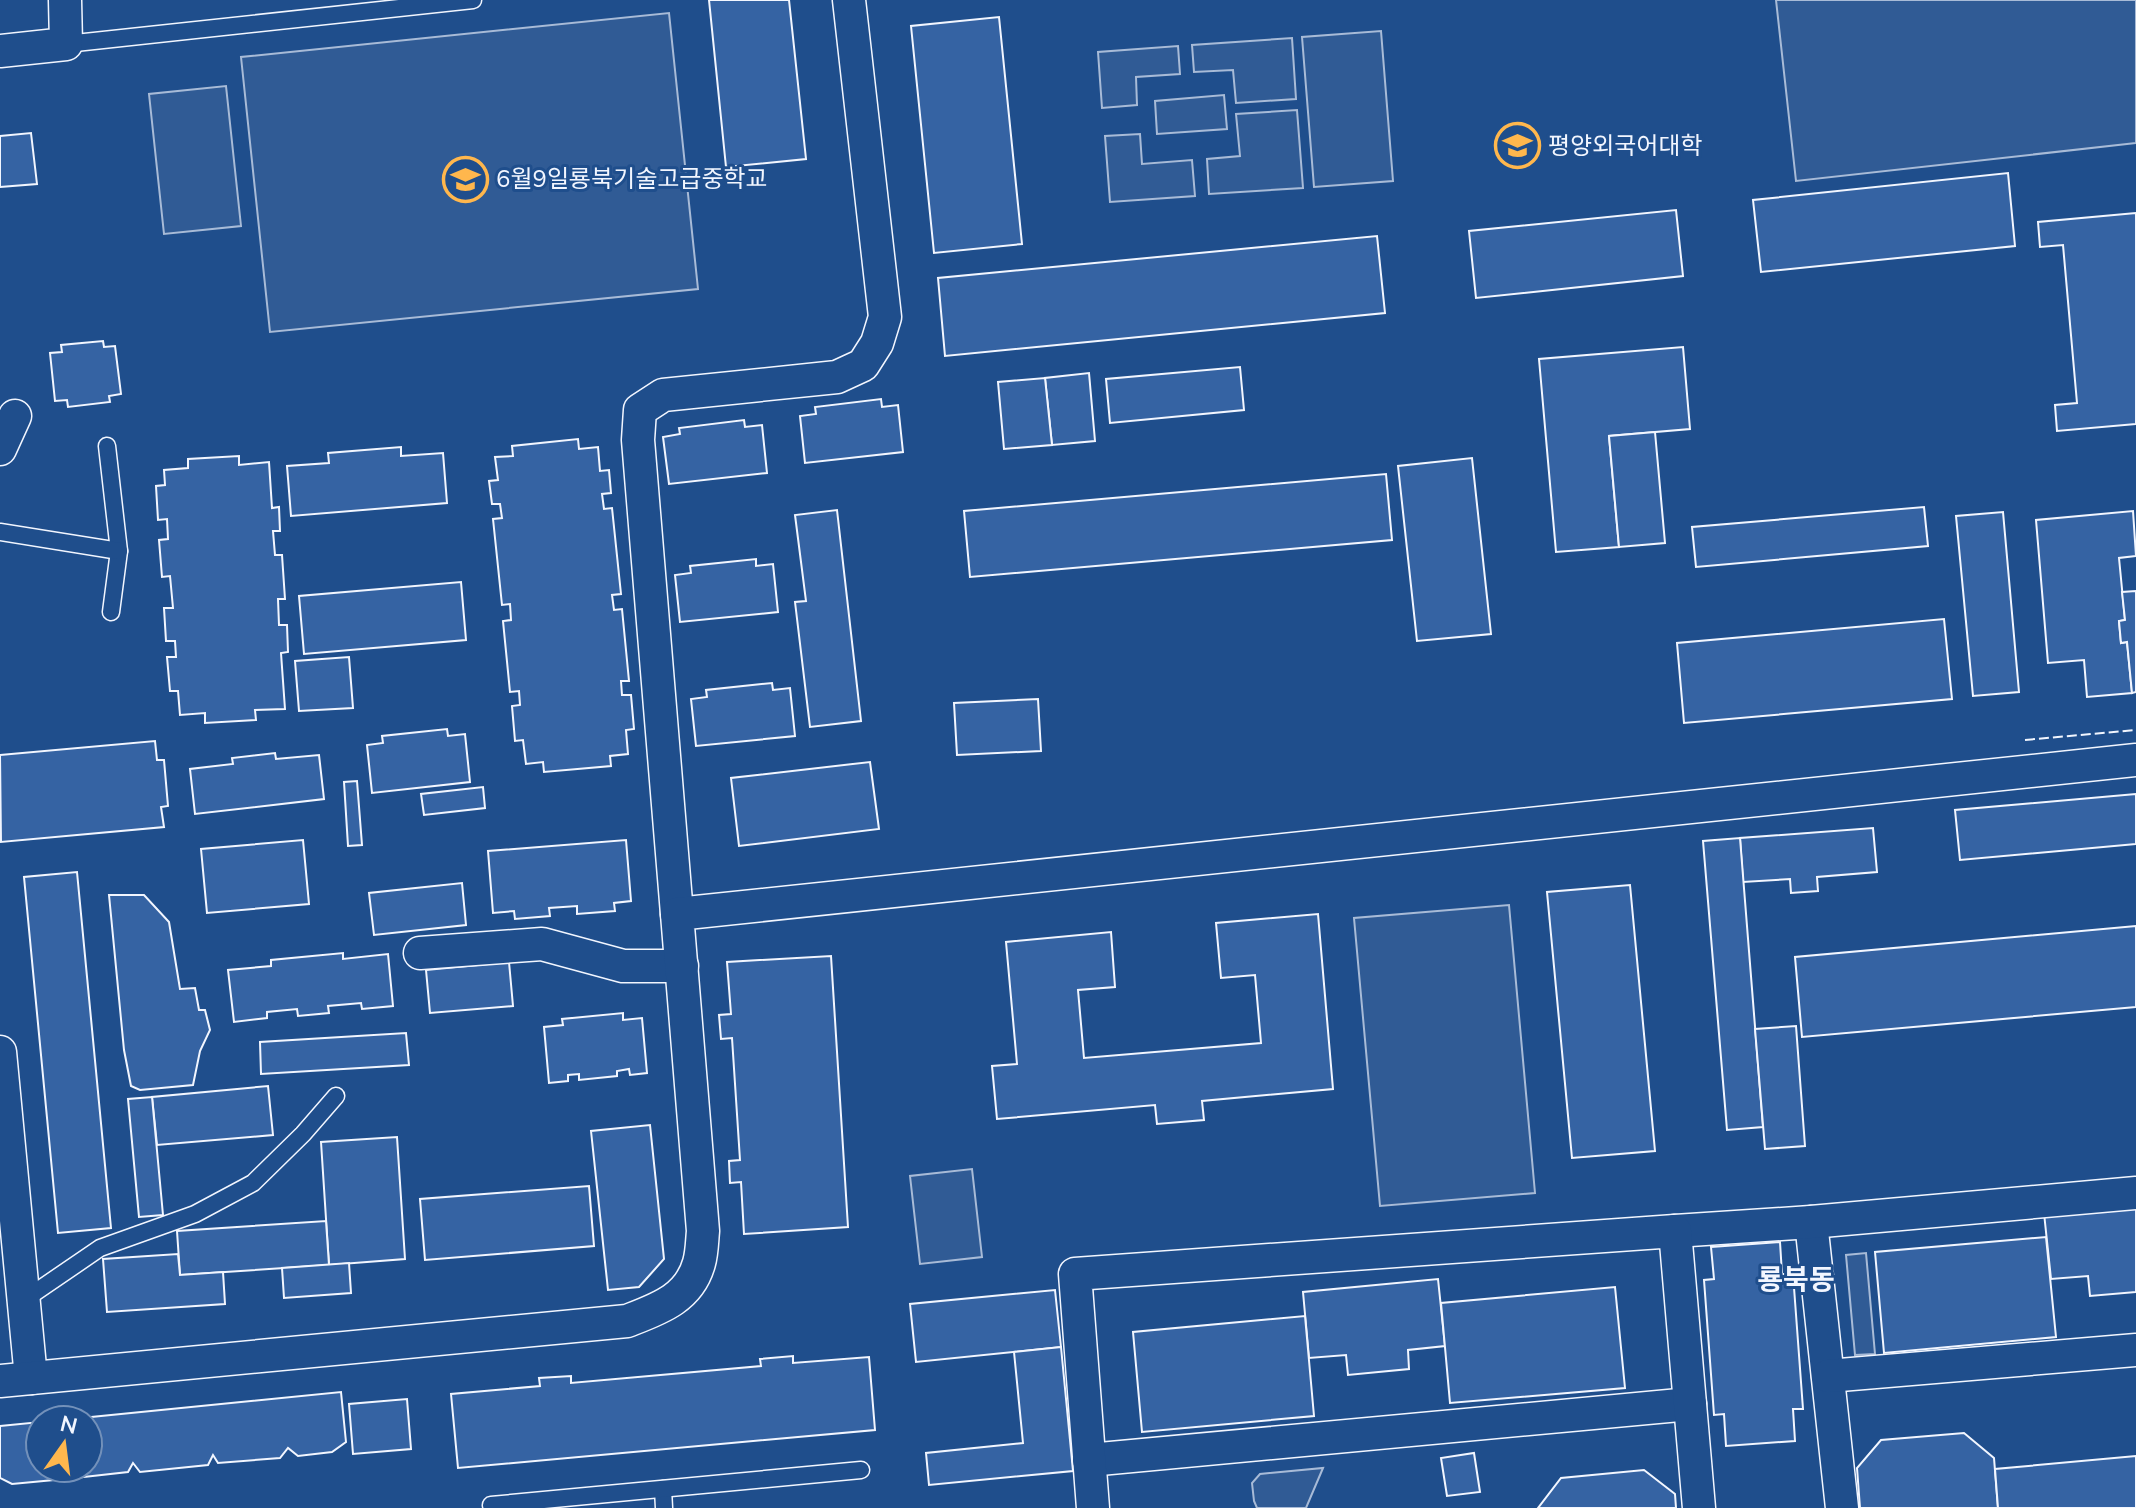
<svg xmlns="http://www.w3.org/2000/svg" width="2136" height="1508" font-family="'Nunito Sans','Noto Sans KR',sans-serif">
  <style>
    .built { fill: #305b95; stroke: #a8bbd7; stroke-width: 2 }
    .building { fill: #3563a3; stroke: #f2f6ff; stroke-width: 2 }
    .lines { fill: none; stroke-linecap: round; stroke-linejoin: round }
    .service-casing { stroke: #f2f6ff; stroke-width: 19 }
    .minor-casing { stroke: #f2f6ff; stroke-width: 35 }
    .service { stroke: #1f4e8c; stroke-width: 16 }
    .minor { stroke: #1f4e8c; stroke-width: 32 }
    .fence { stroke: #f2f6ff; stroke-width: 2; stroke-dasharray: 10 4; stroke-linecap: butt }
    .labels { text-anchor: middle; dominant-baseline: central; stroke-width: 6; stroke-linejoin: round; paint-order: stroke }
    .poi-label { font-size: 24px; fill: #f2f6ff; stroke: #1f4e8c; text-anchor: start }
    .quarter-label { font-size: 28px; font-weight: bold; fill: #f2f6ff; stroke: #1f4e8c }
  </style>
  <rect width="100%" height="100%" fill="#1f4e8c"/>
  <!-- built -->
  <g class="built">
    <path d="M1776,0H2136V143L1796,181Z"/>
    <path d="M669,13L698,289L270,332L241,57Z"/>
    <path d="M1381,31L1393,181L1314,187L1302,37Z"/>
    <path d="M1292,38L1296,99L1236,103L1233,70L1194,72L1192,45Z"/>
    <path d="M1178,46L1180,74L1136,77L1137,105L1102,108L1098,52Z"/>
    <path d="M226,86L241,226L164,234L149,94Z"/>
    <path d="M1224,95L1227,129L1157,134L1155,101Z"/>
    <path d="M1297,110L1303,188L1209,194L1207,159L1240,156L1236,114Z"/>
    <path d="M1140,134L1142,164L1192,160L1195,196L1110,202L1105,136Z"/>
    <path d="M1509,905L1535,1193L1380,1206L1354,918Z"/>
    <path d="M972,1169L982,1257L920,1264L910,1176Z"/>
    <path d="M1866,1253L1875,1354L1855,1355L1846,1255Z"/>
    <path d="M1323,1468L1306,1508H1257L1254,1501L1252,1483L1260,1474Z"/>
  </g>
  <!-- building -->
  <g class="building">
    <path d="M709,0H789L806,159L726,167Z"/>
    <path d="M999,17L1022,244L934,253L911,26Z"/>
    <path d="M31,133L37,184L0,187V136Z"/>
    <path d="M2008,173L2015,246L1761,272L1753,200Z"/>
    <path d="M1676,210L1683,276L1476,298L1469,231Z"/>
    <path d="M2136,213V424L2057,431L2055,405L2077,403L2063,245L2040,247L2038,222Z"/>
    <path d="M1377,236L1385,313L945,356L938,278Z"/>
    <path d="M103,341L104,347L115,346L121,394L109,396L110,402L68,407L67,400L55,401L50,353L62,352L61,345Z"/>
    <path d="M1683,347L1690,429L1609,436L1619,547L1556,552L1539,359Z"/>
    <path d="M1240,367L1244,410L1110,423L1106,379Z"/>
    <path d="M1089,373L1095,441L1052,445L1045,378Z"/>
    <path d="M1045,378L1052,445L1004,449L998,382Z"/>
    <path d="M881,399L882,407L898,405L903,452L805,463L800,416L816,414L815,407Z"/>
    <path d="M744,420L745,427L762,425L767,473L669,484L663,437L680,434L679,428Z"/>
    <path d="M1655,432L1665,543L1619,547L1609,436Z"/>
    <path d="M578,439L579,449L598,447L600,471L609,470L611,493L602,494L604,509L612,508L621,594L612,595L614,610L622,609L629,681H621L622,695H631L634,729L626,730L628,754L610,756L611,766L544,772L543,762L526,764L523,740L515,741L512,706L520,705L519,691L510,692L503,621L511,620L510,604L502,605L493,519L502,518L500,504H492L489,481L498,480L495,457L513,456L512,446Z"/>
    <path d="M401,447V456L443,453L447,503L291,516L287,466L329,463L328,453Z"/>
    <path d="M239,456V465L269,462L272,508L279,507L280,531H273L275,555H282L285,599H278L279,625H287L288,652L281,653L285,709L255,710L256,720L205,723V713L180,715L178,691H170L167,657H176L175,641H166L164,608H173L170,576L162,577L159,540L168,539L167,519L158,520L156,486L165,485L164,470L188,468V459Z"/>
    <path d="M1472,458L1491,634L1417,641L1398,466Z"/>
    <path d="M1386,474L1392,540L970,577L964,511Z"/>
    <path d="M1924,507L1928,546L1696,567L1692,527Z"/>
    <path d="M837,510L861,721L810,727L795,602L806,601L795,515Z"/>
    <path d="M2133,511L2136,556L2119,558L2125,620L2119,621L2121,643L2127,642L2132,693L2087,697L2084,660L2048,663L2036,520Z"/>
    <path d="M2003,512L2019,692L1973,696L1956,516Z"/>
    <path d="M756,559V566L773,564L778,612L680,622L675,575L691,573L690,566Z"/>
    <path d="M461,582L466,640L304,654L299,596Z"/>
    <path d="M2136,591V692L2132,693L2127,642L2121,643L2119,621L2125,620L2122,592Z"/>
    <path d="M1944,619L1952,699L1684,723L1677,643Z"/>
    <path d="M349,657L353,708L299,711L295,661Z"/>
    <path d="M772,683L773,690L790,688L795,736L696,746L691,699L707,697L706,690Z"/>
    <path d="M1038,699L1041,751L957,755L954,703Z"/>
    <path d="M447,729L448,736L465,734L470,782L372,793L367,745L383,743L382,736Z"/>
    <path d="M155,741L157,760H164L168,806L161,807L164,827L1,842L0,755Z"/>
    <path d="M275,753L276,759L319,755L324,799L195,814L190,769L233,764L232,758Z"/>
    <path d="M870,762L879,829L739,846L731,778Z"/>
    <path d="M357,781L362,845L348,846L344,782Z"/>
    <path d="M483,787L485,808L424,815L421,794Z"/>
    <path d="M2136,794V844L1960,860L1955,810Z"/>
    <path d="M1873,828L1877,872L1817,877L1818,891L1791,893L1790,879L1743,882L1740,838Z"/>
    <path d="M1740,838L1763,1127L1727,1130L1703,841Z"/>
    <path d="M303,840L309,904L207,913L201,849Z"/>
    <path d="M626,840L631,901L614,903L615,911L577,914V906L549,908L550,916L515,919L514,911L493,913L488,851Z"/>
    <path d="M77,872L111,1228L58,1233L24,877Z"/>
    <path d="M462,883L466,925L374,935L369,893Z"/>
    <path d="M1630,885L1655,1151L1572,1158L1547,892Z"/>
    <path d="M109,895H144L169,922L180,989L195,988L199,1010H205L210,1030L200,1051L193,1085L140,1090L131,1086L124,1050Z"/>
    <path d="M1318,914L1333,1089L1202,1101L1204,1120L1157,1124L1155,1105L997,1119L992,1066L1017,1064L1006,942L1111,932L1115,987L1078,990L1084,1058L1261,1043L1255,975L1221,978L1216,923Z"/>
    <path d="M2136,926V1007L1802,1037L1795,957Z"/>
    <path d="M343,953V959L388,954L393,1006L362,1009L361,1003L328,1006L329,1013L298,1016L297,1009L267,1012V1018L234,1022L228,970L271,966V960Z"/>
    <path d="M831,956L848,1227L744,1234L741,1182L730,1183L729,1161L740,1160L732,1038L721,1039L719,1015L731,1014L727,962Z"/>
    <path d="M509,962L513,1006L430,1013L426,970Z"/>
    <path d="M623,1013V1020L642,1018L647,1073L630,1075L629,1069L617,1071V1076L579,1080V1074L568,1075V1081L549,1083L544,1027L563,1025L562,1019Z"/>
    <path d="M1796,1026L1805,1146L1765,1149L1755,1029Z"/>
    <path d="M406,1033L409,1065L261,1074L260,1042Z"/>
    <path d="M268,1086L273,1135L157,1145L152,1097Z"/>
    <path d="M152,1097L163,1215L139,1217L128,1099Z"/>
    <path d="M650,1125L664,1259L639,1287L608,1290L591,1131Z"/>
    <path d="M397,1137L405,1259L329,1265L321,1142Z"/>
    <path d="M589,1186L594,1246L425,1260L420,1199Z"/>
    <path d="M2136,1204V1292L2090,1296L2088,1276L2051,1279L2044,1213Z"/>
    <path d="M326,1221L329,1265L180,1275L177,1231Z"/>
    <path d="M2046,1237L2056,1337L1884,1353L1875,1252Z"/>
    <path d="M1780,1242L1782,1274H1793L1803,1409H1793L1795,1441L1726,1446L1724,1414L1714,1415L1704,1280L1714,1279L1711,1247Z"/>
    <path d="M178,1254L180,1275L223,1272L225,1304L107,1312L103,1259Z"/>
    <path d="M349,1263L351,1293L284,1298L282,1268Z"/>
    <path d="M1438,1279L1445,1346L1408,1350L1409,1369L1348,1375L1346,1355L1309,1358L1303,1292Z"/>
    <path d="M1615,1287L1625,1388L1450,1403L1441,1303Z"/>
    <path d="M1055,1290L1061,1347L916,1362L910,1304Z"/>
    <path d="M1305,1316L1314,1416L1142,1432L1133,1332Z"/>
    <path d="M1061,1347L1073,1471L929,1485L926,1453L1023,1443L1014,1352Z"/>
    <path d="M793,1356V1363L869,1357L875,1430L458,1468L451,1394L540,1386L539,1378L571,1376V1383L761,1366L760,1359Z"/>
    <path d="M341,1392L346,1442L332,1452L298,1456L288,1448L280,1458L218,1463L213,1455L208,1465L140,1472L133,1463L128,1472L75,1478L64,1470L54,1480L12,1484L0,1478V1426L40,1422V1468H88V1420H61Z"/>
    <path d="M407,1399L411,1449L353,1454L349,1404Z"/>
    <path d="M1964,1433L1994,1458L1998,1508H1860L1857,1468L1881,1440Z"/>
    <path d="M1474,1453L1480,1492L1447,1496L1441,1458Z"/>
    <path d="M2136,1456V1508H1998L1995,1469Z"/>
    <path d="M1644,1470L1675,1494L1676,1508H1538L1561,1478Z"/>
  </g>
  <g class="lines">
    <defs>
      <g id="service">
        <path d="M66,44L473,0"/>
        <path d="M107,446L119,551L111,612"/>
        <path d="M0,532L119,551"/>
        <path d="M24,1300L100,1248L195,1214L253,1183L303,1134L336,1096"/>
        <path d="M663,1489L664,1508"/>
        <path d="M491,1505L861,1470"/>
      </g>
      <g id="minor">
        <path d="M0,51L66,44L65,0"/>
        <path d="M0,449L15,416"/>
        <path d="M677,914L638,440L640,410L663,395L837,377L863,365L877,343L885,317L849,0"/>
        <path d="M420,953L542,944L623,966H682"/>
        <path d="M0,1052L31,1378"/>
        <path d="M1811,1222L1842,1508"/>
        <path d="M1675,1231L1811,1222L2136,1193"/>
        <path d="M1828,1376L2136,1350"/>
        <path d="M0,1381L627,1321C658,1309 689,1299 699,1263C702,1253 702,1241 703,1231L677,914L2136,760"/>
        <path d="M1089,1460L1690,1404"/>
        <path d="M1093,1508L1075,1274L1675,1231L1699,1508"/>
      </g>
    </defs>
    <!-- service casing -->
    <use href="#service" class="service-casing"/>
    <!-- minor casing -->
    <use href="#minor" class="minor-casing"/>
    <!-- service -->
    <use href="#service" class="service"/>
    <!-- minor -->
    <use href="#minor" class="minor"/>
    <!-- fence -->
    <path class="fence" d="M2025,740L2136,730"/>
  </g>
  <!-- icons -->
  <defs>
    <symbol id="university-ring" viewBox="-11 -11 22 22"><circle r="9.5" fill="#1f4e8c" stroke="#ffb74d" stroke-width="1.5"/><path d="M0-5L7-2L0 1L-7-2ZM-4 1L0 2.5L4 1V4Q0 6-4 4Z" fill="#ffb74d"/></symbol>
    <symbol id="school-ring" viewBox="-11 -11 22 22"><circle r="9.5" fill="#1f4e8c" stroke="#ffb74d" stroke-width="1.5"/><path d="M0-5L7-2L0 1L-7-2ZM-4 1L0 2.5L4 1V4Q0 6-4 4Z" fill="#ffb74d"/></symbol>
  </defs>
  <g fill-rule="evenodd">
    <use href="#university-ring" x="1492" y="120" width="51" height="51"/>
    <use href="#school-ring" x="440" y="154" width="51" height="51"/>
  </g>
  <g class="labels">
    <!-- poi labels -->
    <g class="poi-label">
      <text x="1548" y="146">평양외국어대학</text>
      <text x="496" y="179">6월9일룡북기술고급중학교</text>
    </g>
    <!-- quarter labels -->
    <g class="quarter-label">
      <text x="1796" y="1280">룡북동</text>
    </g>
  </g>
  <!-- north arrow -->
  <g transform="translate(64 1444) rotate(14)"><circle r="38" fill="#1f4e8c" stroke="#7391ba" stroke-width="2"/>
  <path d="M0-6L14 30L0 20L-14 30Z" fill="#ffb74d"/>
  <text y="-12" font-size="22" font-weight="bold" text-anchor="middle" fill="#f2f6ff">N</text>
  </g>
</svg>
